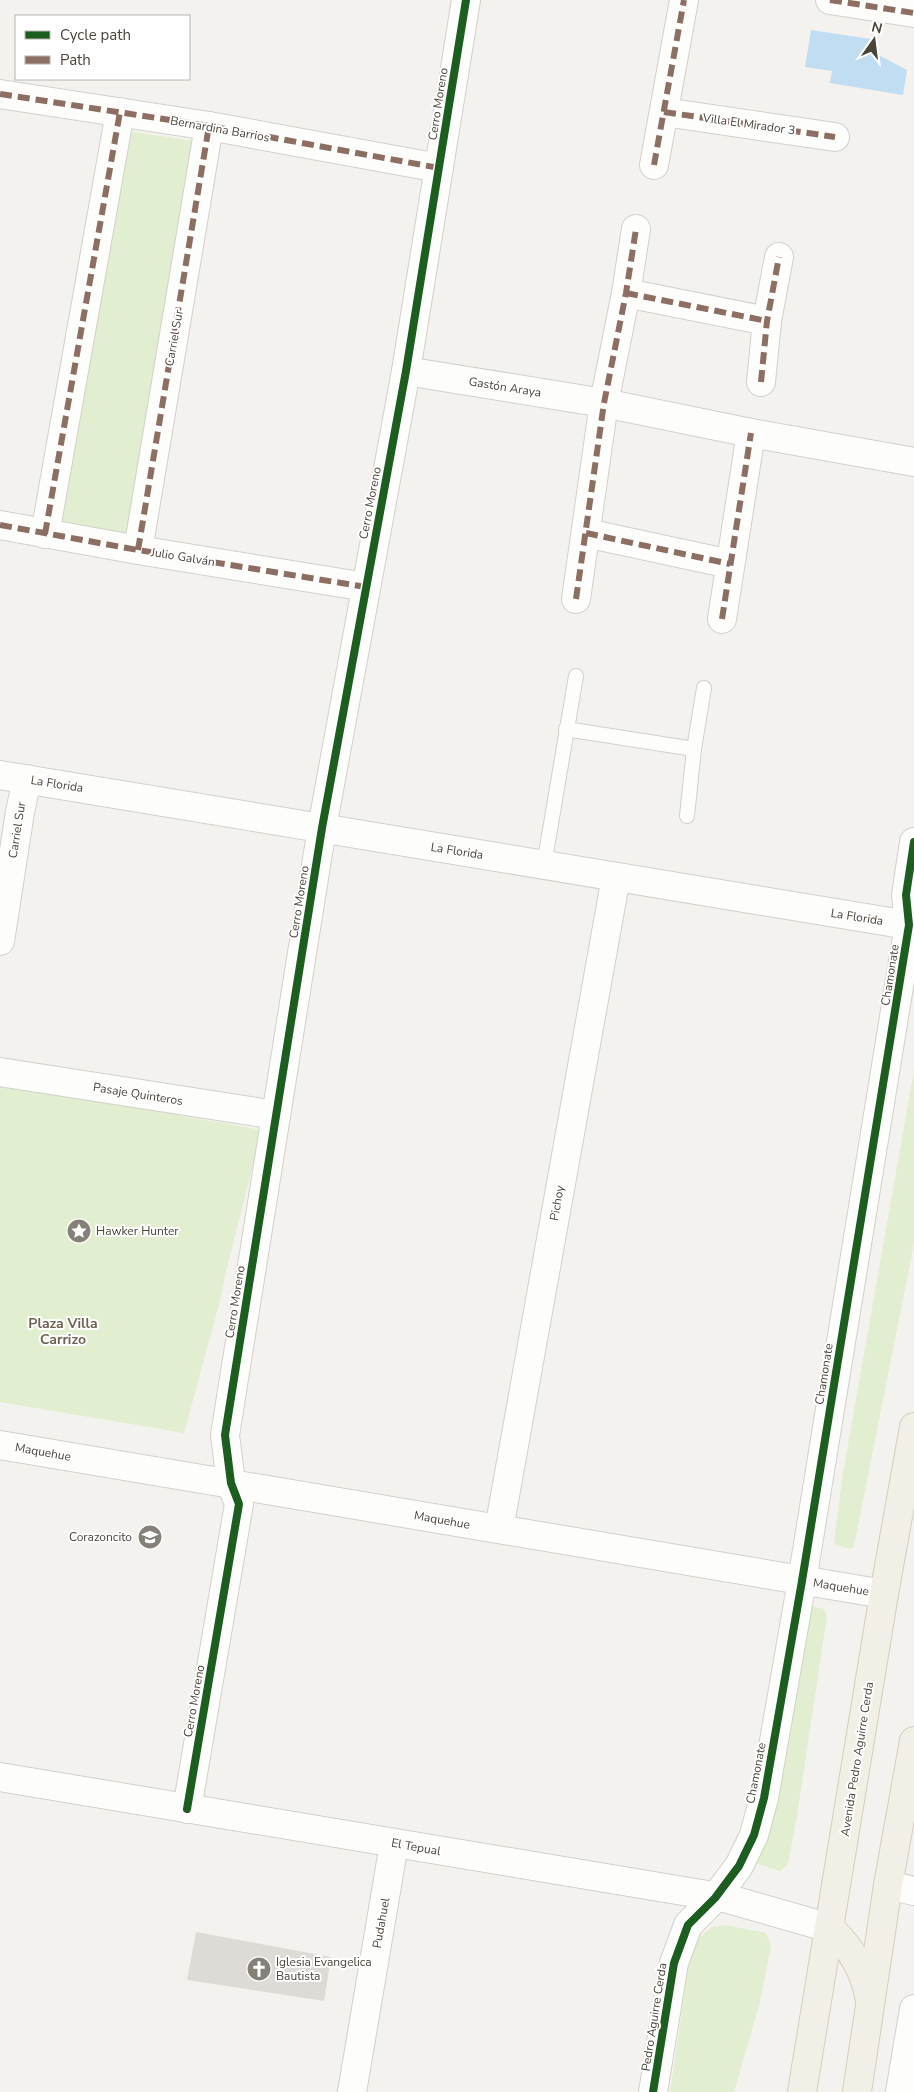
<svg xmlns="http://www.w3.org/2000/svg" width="914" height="2092" font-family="'Nunito Sans',sans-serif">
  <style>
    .green { fill: #e1eecf }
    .water { fill: #c0ddf1 }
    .building { fill: #dedbd6 }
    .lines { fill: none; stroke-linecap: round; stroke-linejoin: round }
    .service-casing { stroke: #d2d0cb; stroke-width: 16 }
    .minor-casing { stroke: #d2d0cb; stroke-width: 30 }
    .primary-casing { stroke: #d6cebb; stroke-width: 30 }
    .service { stroke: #fdfdfc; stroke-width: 14 }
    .minor { stroke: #fdfdfc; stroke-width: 28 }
    .primary { stroke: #f2efe6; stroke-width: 28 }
    .quiet { stroke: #8d6e63; stroke-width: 6; stroke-dasharray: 12 6; stroke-linecap: butt }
    .cycleway-casing { stroke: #fff; stroke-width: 11 }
    .cycleway { stroke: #1b5e20; stroke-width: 8 }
    .labels { text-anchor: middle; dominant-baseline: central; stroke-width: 4; stroke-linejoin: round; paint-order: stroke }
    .street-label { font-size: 12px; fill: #4b4439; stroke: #fff }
    .poi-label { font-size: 12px; fill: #4b4439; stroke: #fff; text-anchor: start }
    .neighbourhood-label { font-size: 14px; font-weight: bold; fill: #6e6250; stroke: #fff }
  </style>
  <rect width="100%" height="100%" fill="#f4f2ee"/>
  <!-- green -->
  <g class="green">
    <path d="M126,131L195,141L127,535L59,525Z"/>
    <path d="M914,1070V1244L854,1546L850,1549L836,1545L834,1541L843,1473Z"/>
    <path d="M0,1083L262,1130L226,1271L221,1297L184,1433L0,1402Z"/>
    <path d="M811,1606L824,1609L827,1616L797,1816L788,1864L780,1871L752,1862Z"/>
    <path d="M725,1925L766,1933L771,1946L759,2006L734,2092H670L689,1964L696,1940L712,1927Z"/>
  </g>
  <!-- water -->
  <path class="water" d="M811,30L871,39L869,50L907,70L903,95L830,83L832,71L805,67Z"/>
  <!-- building -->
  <path class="building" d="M196,1932L331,1957L324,2001L187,1980Z"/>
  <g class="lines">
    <defs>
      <g id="service">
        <path d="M566,729L694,749"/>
        <path d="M687,816L694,749L704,688"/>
        <path d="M544,865L576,676"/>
      </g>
      <g id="minor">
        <path d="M830,0L914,13"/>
        <path d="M0,94L209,126L439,168"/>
        <path d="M664,112L835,137"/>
        <path d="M654,165L684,0"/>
        <path d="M626,293L767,321"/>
        <path d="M406,371L604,403L751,433L914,462"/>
        <path d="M761,382L767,321L779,257"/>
        <path d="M0,525L138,550L366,587"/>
        <path d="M586,533L730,564"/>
        <path d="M45,534L120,112"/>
        <path d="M138,550L209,126"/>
        <path d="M576,599L604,403L626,293L636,229"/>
        <path d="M722,619L751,433"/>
        <path d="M0,775L914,926"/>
        <path d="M0,941L20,812L27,779"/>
        <path d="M0,1072L276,1115"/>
        <path d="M0,1445L884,1594"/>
        <path d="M499,1529L616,877"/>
        <path d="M0,1777L725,1898L830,1928"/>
        <path d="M187,1809L239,1504L231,1483L225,1435L322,828L406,371L466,0"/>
        <path d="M888,1885L914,1891"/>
        <path d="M352,2092L394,1844"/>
        <path d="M653,2092L674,1963L688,1925L715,1898L739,1866L754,1835L764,1798L802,1581L909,925L906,895L914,842"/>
        <path d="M900,2092L914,2009"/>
      </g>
      <g id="primary">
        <path d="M830,1928C850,1947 864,1968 869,1996"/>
        <path d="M802,2092L884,1594L914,1427"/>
        <path d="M857,2092L888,1885L914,1741"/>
      </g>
    </defs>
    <!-- service casing -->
    <use href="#service" class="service-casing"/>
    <!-- minor casing -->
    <use href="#minor" class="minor-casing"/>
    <!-- primary casing -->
    <use href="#primary" class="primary-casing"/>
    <!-- service -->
    <use href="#service" class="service"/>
    <!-- minor -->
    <use href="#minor" class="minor"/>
    <!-- primary -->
    <use href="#primary" class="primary"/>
    <!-- quiet -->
    <g class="quiet">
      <path d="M830,0L914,13"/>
      <path d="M0,94L209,126L439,168"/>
      <path d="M664,112L835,137"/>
      <path d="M654,165L684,0"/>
      <path d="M626,293L767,321"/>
      <path d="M761,382L767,321L779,257"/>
      <path d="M0,525L138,550L366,587"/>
      <path d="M586,533L730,564"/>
      <path d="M45,534L120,112"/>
      <path d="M138,550L209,126"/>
      <path d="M576,599L604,403L626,293L636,229"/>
      <path d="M722,619L751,433"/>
    </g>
    <defs>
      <g id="cycleway">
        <path d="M187,1809L239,1504L231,1483L225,1435L322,828L406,371L466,0"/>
        <path d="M653,2092L674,1963L688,1925L715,1898L739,1866L754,1835L764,1798L802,1581L909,925L906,895L914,842"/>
      </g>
    </defs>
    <!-- cycleway casing -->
    <use href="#cycleway" class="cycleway-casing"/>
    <!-- cycleway -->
    <use href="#cycleway" class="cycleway"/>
  </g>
  <!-- icons -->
  <defs>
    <symbol id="sight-disc" viewBox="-11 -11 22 22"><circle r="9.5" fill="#868178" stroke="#fff"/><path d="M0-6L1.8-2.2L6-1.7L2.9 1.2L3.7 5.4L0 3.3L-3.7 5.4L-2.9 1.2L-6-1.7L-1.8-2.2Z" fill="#fff"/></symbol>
    <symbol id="school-disc" viewBox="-11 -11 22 22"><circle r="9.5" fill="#868178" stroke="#fff"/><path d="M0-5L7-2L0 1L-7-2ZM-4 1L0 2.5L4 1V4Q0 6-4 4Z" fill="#fff"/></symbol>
    <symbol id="church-disc" viewBox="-11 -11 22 22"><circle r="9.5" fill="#868178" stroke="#fff"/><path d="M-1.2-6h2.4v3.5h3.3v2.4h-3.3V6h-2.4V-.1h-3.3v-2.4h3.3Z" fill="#fff"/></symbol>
  </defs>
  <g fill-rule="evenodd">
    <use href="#sight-disc" x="65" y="1217" width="28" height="28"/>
    <use href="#school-disc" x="136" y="1523" width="28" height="28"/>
    <use href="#church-disc" x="245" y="1955" width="28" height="28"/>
  </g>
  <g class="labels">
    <!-- street labels -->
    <g class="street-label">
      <text transform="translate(438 104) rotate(-81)">Cerro Moreno</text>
      <text transform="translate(749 124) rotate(8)">Villa El Mirador 3</text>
      <text transform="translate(220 129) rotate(10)">Bernardina Barrios</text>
      <text transform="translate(174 338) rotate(-80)">Carriel Sur</text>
      <text transform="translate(505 387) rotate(9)">Gastón Araya</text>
      <text transform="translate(370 503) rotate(-79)">Cerro Moreno</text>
      <text transform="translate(183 557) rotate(9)">Julio Galván</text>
      <text transform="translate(57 784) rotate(9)">La Florida</text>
      <text transform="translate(17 830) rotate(-81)">Carriel Sur</text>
      <text transform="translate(457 851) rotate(9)">La Florida</text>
      <text transform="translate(299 902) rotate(-81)">Cerro Moreno</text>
      <text transform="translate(857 917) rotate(9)">La Florida</text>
      <text transform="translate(890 975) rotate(-81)">Chamonate</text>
      <text transform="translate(138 1094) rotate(9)">Pasaje Quinteros</text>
      <text transform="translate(557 1203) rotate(-80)">Pichoy</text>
      <text transform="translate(235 1302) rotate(-81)">Cerro Moreno</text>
      <text transform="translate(824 1374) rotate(-81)">Chamonate</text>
      <text transform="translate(43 1452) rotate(10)">Maquehue</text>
      <text transform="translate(442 1520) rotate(10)">Maquehue</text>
      <text transform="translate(841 1587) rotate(9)">Maquehue</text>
      <text transform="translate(194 1701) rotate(-80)">Cerro Moreno</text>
      <text transform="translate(857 1759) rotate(-81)">Avenida Pedro Aguirre Cerda</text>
      <text transform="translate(756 1773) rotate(-79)">Chamonate</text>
      <text transform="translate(416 1847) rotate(10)">El Tepual</text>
      <text transform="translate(381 1923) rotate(-80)">Pudahuel</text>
      <text transform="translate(654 2017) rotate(-81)">Pedro Aguirre Cerda</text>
    </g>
    <!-- poi labels -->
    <g class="poi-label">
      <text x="96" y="1231">Hawker Hunter</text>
      <text x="132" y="1537" text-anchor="end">Corazoncito</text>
      <text x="276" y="1962">Iglesia Evangelica<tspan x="276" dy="14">Bautista</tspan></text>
    </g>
    <!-- neighbourhood labels -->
    <g class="neighbourhood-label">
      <text x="63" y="1323">Plaza Villa<tspan x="63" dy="16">Carrizo</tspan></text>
    </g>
  </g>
  <!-- legend -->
  <rect x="15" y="15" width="175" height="65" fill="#ffffff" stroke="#b7b4b0"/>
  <rect x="25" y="31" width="25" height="8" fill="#1b5e20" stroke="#b7b4b0"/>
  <text x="60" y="40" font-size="15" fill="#4b4439">Cycle path</text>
  <rect x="25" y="56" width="25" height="8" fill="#8d6e63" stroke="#b7b4b0"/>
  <text x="60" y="65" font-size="15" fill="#4b4439">Path</text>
  <!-- north arrow -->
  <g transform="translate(874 40) rotate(14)" stroke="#ffffff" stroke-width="4" paint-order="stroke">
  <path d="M0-4L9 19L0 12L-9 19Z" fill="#4b4439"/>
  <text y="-8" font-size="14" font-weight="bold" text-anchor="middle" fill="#4b4439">N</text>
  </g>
</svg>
